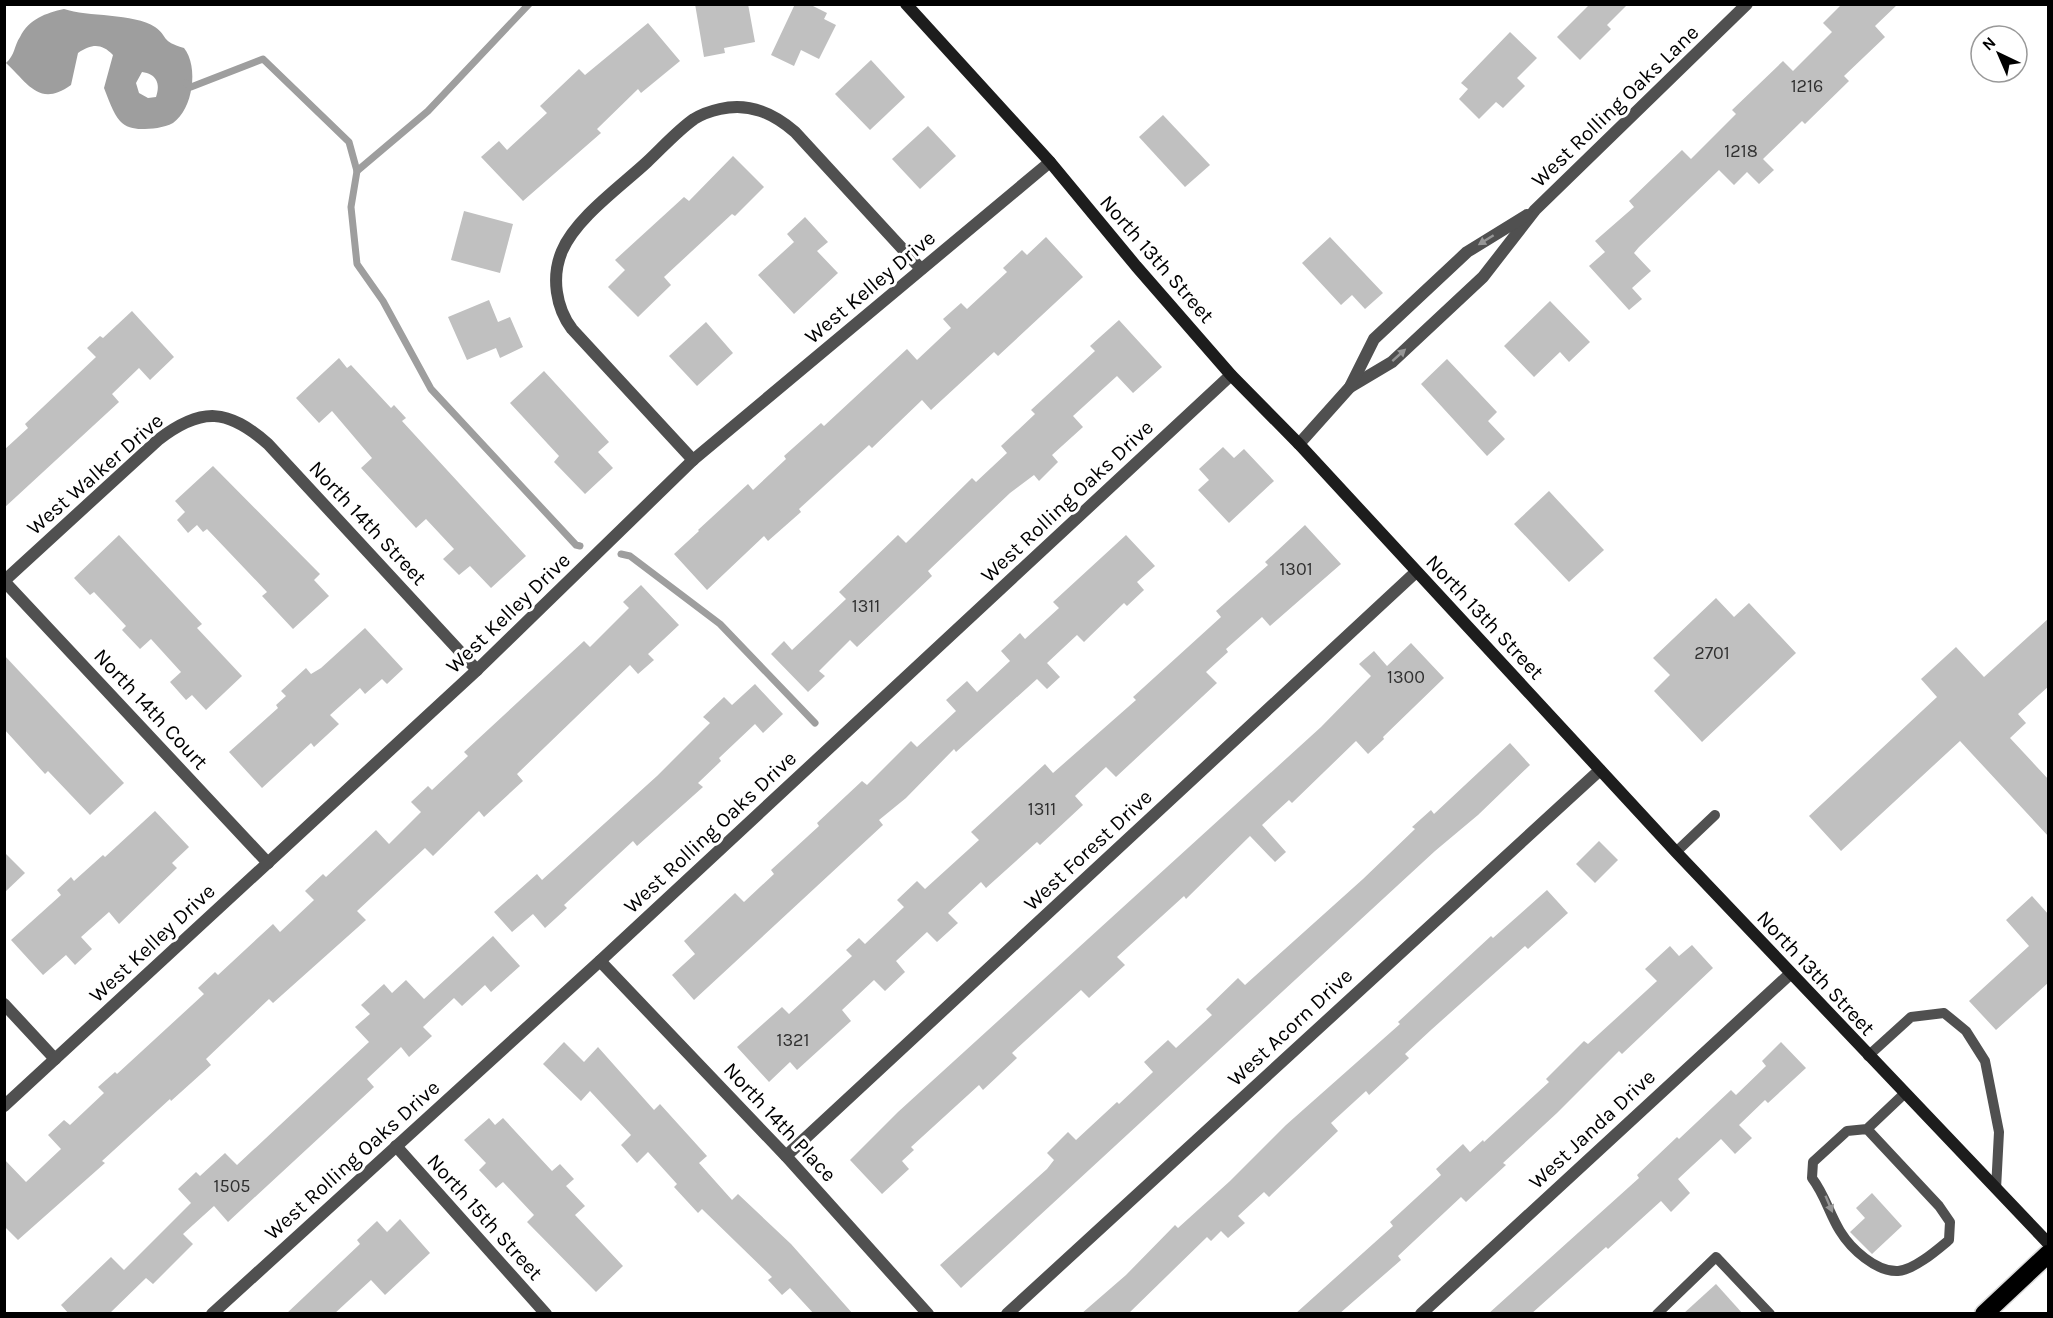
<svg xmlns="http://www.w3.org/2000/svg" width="2053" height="1318" font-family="Karla,sans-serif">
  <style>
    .water { fill: #9e9e9e; fill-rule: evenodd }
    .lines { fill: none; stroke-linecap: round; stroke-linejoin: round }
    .stream { stroke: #9e9e9e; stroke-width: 7 }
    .building { fill: #c0c0c0 }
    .highway-casing { stroke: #dbdbdb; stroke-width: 21 }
    .lane { stroke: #505050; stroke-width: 10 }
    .street { stroke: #505050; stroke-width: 12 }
    .secondary { stroke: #1d1d1d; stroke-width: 12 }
    .highway { stroke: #000; stroke-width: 18 }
    .oneway { fill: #969696 }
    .labels { text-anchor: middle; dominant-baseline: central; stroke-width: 6; stroke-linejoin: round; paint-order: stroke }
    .number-label { font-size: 18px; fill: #303030 }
    .street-label { font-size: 21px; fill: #000; stroke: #fff }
  </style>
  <rect width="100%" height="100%" fill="#fff"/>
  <!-- water -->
  <path class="water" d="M64,9C87,17 134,13 155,27C169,37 160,41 184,48C199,67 193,109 173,123C164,128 151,129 141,129C134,129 125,127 120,121C113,113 108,98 104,88L113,55C101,43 92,44 78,53L71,85C39,108 28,83 6,63C15,55 14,46 20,37C29,19 46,13 64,9ZM142,72C156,74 161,83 156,97L148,98L139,93L136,83Z"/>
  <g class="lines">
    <!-- stream -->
    <g class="stream">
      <path d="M186,83L191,87L263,59L349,142L357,171L351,207L357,264L383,301L431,389L576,545L580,546"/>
      <path d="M357,171L428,111L529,4"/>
      <path d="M621,554L630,556L720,624L815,723"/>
    </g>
  </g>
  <!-- building -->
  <g class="building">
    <path d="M695,4H748L755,42L724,48L725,53L704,57Z"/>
    <path d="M795,4H809L827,13L824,19L836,25L819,59L801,50L794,66L771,55Z"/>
    <path d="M1590,4H1628L1607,25L1611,29L1580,60L1557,37Z"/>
    <path d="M1842,4H1898L1875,26L1885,37L1844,76L1849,81L1805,124L1802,121L1763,159L1774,170L1759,184L1747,172L1734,185L1719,170L1639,247L1634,253L1651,271L1632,288L1642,299L1629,310L1589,266L1605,252L1595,241L1634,207L1629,201L1682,150L1691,159L1736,114L1732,110L1783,61L1793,71L1832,32L1823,23Z"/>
    <path d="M648,23L680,61L641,93L638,89L597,129L601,133L523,201L481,157L499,141L507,150L547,113L540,106L579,69L585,75Z"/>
    <path d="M1510,32L1537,58L1517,78L1525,86L1503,108L1496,102L1479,119L1459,99L1468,89L1461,83Z"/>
    <path d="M871,60L905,97L870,130L835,94Z"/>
    <path d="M1163,115L1210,165L1185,187L1139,137Z"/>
    <path d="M928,126L956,156L920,189L892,159Z"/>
    <path d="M733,156L764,187L735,216L732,214L664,277L671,285L638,317L608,287L625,270L615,260L684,197L689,201Z"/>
    <path d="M464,211L513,224L500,273L451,260Z"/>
    <path d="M805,217L828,242L817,251L838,273L794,314L758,275L794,242L787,234Z"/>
    <path d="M1046,237L1083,277L998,356L994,352L931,410L922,400L872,448L869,445L799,509L801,512L768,541L764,536L707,590L674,554L699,531L698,530L748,484L753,490L786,459L784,456L821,423L824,426L907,349L917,360L951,328L943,319L961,303L967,309L1007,272L1003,268L1022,250L1027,255Z"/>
    <path d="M1330,237L1383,293L1365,309L1352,295L1341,305L1302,263Z"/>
    <path d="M489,300L498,322L510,317L523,347L500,358L496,348L467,360L448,317Z"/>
    <path d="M1550,301L1590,342L1569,362L1560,352L1534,377L1504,346Z"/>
    <path d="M132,311L174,357L150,380L139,368L112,394L119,402L4,508V450L28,428L25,424L96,357L87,348L100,336L103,338Z"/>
    <path d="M1119,320L1162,367L1133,393L1117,376L1073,416L1083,427L1052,455L1058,462L1039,481L1034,475L1010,493L928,571L932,576L857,647L850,640L819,671L825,676L808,692L771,654L784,641L792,650L846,599L839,592L898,535L906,543L972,478L976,482L1007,453L1001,446L1035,414L1031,410L1095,351L1090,346Z"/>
    <path d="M706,322L733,353L697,386L669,356Z"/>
    <path d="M339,358L347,368L351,365L391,408L394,405L406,418L402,421L526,556L491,588L470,566L459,575L443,559L454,549L426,519L416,528L361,468L372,458L332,411L319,423L296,398Z"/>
    <path d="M1447,359L1497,412L1488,421L1505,439L1487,456L1421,384Z"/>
    <path d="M544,371L609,442L598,452L613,468L585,494L554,462L559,456L510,403Z"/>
    <path d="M1223,447L1234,458L1244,449L1274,481L1229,523L1198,490L1209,480L1199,469Z"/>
    <path d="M213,466L320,574L314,580L329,596L293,629L262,596L267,592L207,529L203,532L197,525L188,533L177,520L185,512L175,501Z"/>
    <path d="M1549,491L1604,550L1569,582L1514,524Z"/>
    <path d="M1305,525L1341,564L1270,626L1262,617L1226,649L1228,652L1206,672L1217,683L1188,710L1116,777L1106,767L1075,796L1083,805L1040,845L1037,842L986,888L981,882L948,913L958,923L937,942L927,932L896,961L905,972L885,991L874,980L842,1010L851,1021L797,1070L790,1062L769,1082L737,1047L782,1007L789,1014L852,956L846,950L859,938L865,944L904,907L897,900L917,881L925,889L979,840L971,832L1045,764L1053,773L1136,700L1133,697L1221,617L1216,611L1268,565L1265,562Z"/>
    <path d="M119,535L202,624L197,628L242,676L206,710L192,695L186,700L170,682L181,672L151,639L140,649L122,630L126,626L94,592L90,595L74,578Z"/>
    <path d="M1126,535L1155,566L1137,582L1144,590L1127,606L1124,603L1084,642L1077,635L1047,663L1060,677L1047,689L1037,679L956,752L954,749L906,798L879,820L883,825L694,1000L672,975L695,954L684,941L735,893L744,902L774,874L771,870L819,826L817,823L862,781L867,785L911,741L917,747L956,711L946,700L967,681L977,692L1010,661L1001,651L1020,633L1025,639L1059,608L1053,602Z"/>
    <path d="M641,585L679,625L648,654L654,660L638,674L630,665L517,774L523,781L484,817L479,811L433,856L425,848L357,911L366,920L273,1003L269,999L206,1059L211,1065L171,1101L170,1099L102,1161L105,1163L18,1240L4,1226V1159L26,1182L61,1149L48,1135L64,1120L70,1125L104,1093L98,1087L115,1072L117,1074L204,994L198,988L215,972L218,975L273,924L280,932L314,900L305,891L323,874L326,877L376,830L389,844L421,812L411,802L428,786L432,790L468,756L464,752L584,641L590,647L629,608L623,602Z"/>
    <path d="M1716,598L1734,617L1749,603L1796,653L1702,742L1654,691L1670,675L1653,658Z"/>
    <path d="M2049,618V686L2018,714L2026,723L2010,738L2049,780V837L1960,741L1841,851L1809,816L1937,697L1921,679L1956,647L1984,677Z"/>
    <path d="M365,628L403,669L387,684L382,679L365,694L360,688L330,715L339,724L314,747L311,743L262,788L229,752L278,708L276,705L286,696L281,691L306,668L311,674L321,668Z"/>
    <path d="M1411,643L1444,678L1383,737L1384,739L1368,754L1356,741L1292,803L1289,800L1262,825L1286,852L1275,862L1250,836L1186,899L1184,896L1117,957L1125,965L1089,998L1081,990L1012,1053L1017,1058L983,1090L979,1085L911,1147L914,1150L902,1161L909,1169L882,1194L850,1160L898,1112L1321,727L1371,676L1359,664L1374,651L1387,666Z"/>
    <path d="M4,655L124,783L90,815L48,771L45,774L4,729Z"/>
    <path d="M755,684L783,714L763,733L755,724L719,758L721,761L698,783L703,787L637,846L633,841L564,905L567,908L545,928L533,914L512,932L494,912L537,874L542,880L657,776L710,723L703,717L724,697L732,705Z"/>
    <path d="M1510,743L1530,765L1478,815L1435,851L961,1288L940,1265L1047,1169L1054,1160L1047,1153L1068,1132L1076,1140L1117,1102L1119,1104L1153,1072L1144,1062L1168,1040L1176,1048L1212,1015L1206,1009L1238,978L1245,985L1363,879L1415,829L1412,827L1431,810L1434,814Z"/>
    <path d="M155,811L189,847L172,863L177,868L119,924L109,912L81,937L92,949L75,965L66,955L43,975L11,940L61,895L57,890L71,877L74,881L103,855L105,857Z"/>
    <path d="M1599,841L1618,860L1595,883L1576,864Z"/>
    <path d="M4,852L25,873L4,893Z"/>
    <path d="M1547,890L1568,913L1528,949L1525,946L1431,1030L1405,1054L1409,1058L1369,1095L1366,1091L1331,1123L1338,1131L1269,1197L1264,1192L1238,1216L1245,1223L1228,1238L1221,1231L1211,1241L1207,1237L1128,1314H1081L1126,1275L1175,1225L1178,1228L1230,1181L1286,1125L1400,1024L1398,1022L1491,936L1493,938Z"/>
    <path d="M2032,896L2049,915V982L1996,1030L1969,1001L2029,946L2006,920Z"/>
    <path d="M493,936L520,966L491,992L485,985L462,1006L454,998L423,1027L432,1036L409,1057L401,1047L367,1079L374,1087L228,1222L214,1206L183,1234L193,1244L153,1284L146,1278L109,1314H69L61,1305L111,1257L124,1270L191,1203L178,1189L196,1172L200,1176L225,1153L237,1165L369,1042L355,1027L370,1014L361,1005L384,984L392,993L406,980L424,999Z"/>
    <path d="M1692,945L1713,968L1622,1054L1619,1051L1557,1113L1503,1163L1506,1165L1466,1202L1461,1197L1398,1256L1401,1260L1339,1314H1295L1393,1226L1390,1222L1441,1175L1436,1169L1463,1144L1470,1152L1483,1140L1484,1142L1549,1082L1546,1079L1584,1041L1588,1044L1657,981L1645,969L1670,946L1679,956Z"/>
    <path d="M564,1042L584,1062L598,1047L654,1110L660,1104L707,1156L699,1163L732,1200L738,1194L791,1244L853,1314H814L790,1288L782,1295L768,1280L772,1277L702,1209L698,1213L674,1187L677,1184L648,1152L637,1163L621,1145L631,1135L590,1091L581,1101L543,1064Z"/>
    <path d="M1781,1042L1806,1068L1768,1103L1765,1100L1739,1125L1752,1138L1735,1154L1721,1139L1678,1179L1690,1193L1671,1212L1661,1201L1608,1249L1606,1247L1531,1314H1488L1639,1178L1637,1175L1677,1137L1679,1139L1731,1090L1736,1095L1766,1066L1762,1061Z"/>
    <path d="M489,1118L495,1125L503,1118L552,1171L560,1164L574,1179L566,1186L585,1206L575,1215L623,1266L596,1292L527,1222L534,1215L503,1182L496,1188L479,1170L486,1163L464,1140Z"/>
    <path d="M1872,1193L1902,1226L1872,1254L1850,1232L1865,1218L1856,1208Z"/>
    <path d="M400,1219L430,1253L385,1295L371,1280L334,1314H286L360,1244L357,1240L377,1221L387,1232Z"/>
    <path d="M1716,1284L1743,1314H1683Z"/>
  </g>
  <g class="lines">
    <defs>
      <path id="highway" d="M1984,1314L2048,1254"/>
    </defs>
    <!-- highway casing -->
    <use href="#highway" class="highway-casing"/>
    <!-- lane -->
    <g class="lane">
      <path d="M1676,852L1715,815"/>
      <path d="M1868,1056L1911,1017L1944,1013L1966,1031L1985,1061L1999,1132L1996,1189"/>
      <path d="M1867,1129L1847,1131L1813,1162L1812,1178C1825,1195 1829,1213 1840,1231C1851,1249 1876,1272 1898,1271C1914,1270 1937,1250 1949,1240L1950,1222L1939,1206L1867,1129L1904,1094"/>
      <path d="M1657,1314L1716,1257L1770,1314"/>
    </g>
    <!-- street -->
    <g class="street">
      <path d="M1350,387L1392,362L1483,277L1535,210L1747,4"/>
      <path d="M1299,444L1350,387L1374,339L1467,252L1527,215"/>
      <path d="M693,460L572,329C556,308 551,277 562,251C576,218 620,187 647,162C662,148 677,131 694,119C702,114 711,111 720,109C749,102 773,113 795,132L921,269"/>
      <path d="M4,581L158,440C202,406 228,409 268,444L477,670"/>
      <path d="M4,581L268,863"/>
      <path d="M600,961L786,1156L928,1314"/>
      <path d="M4,1004L55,1059"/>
      <path d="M4,1106L477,670L693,460L1050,162"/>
      <path d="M396,1146L546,1314"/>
      <path d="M786,1156L1416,572"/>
      <path d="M212,1314L600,961L1231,375"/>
      <path d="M1007,1314L1600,770"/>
      <path d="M1421,1314L1790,974"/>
    </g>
    <!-- secondary -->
    <path class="secondary" d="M906,4L1050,162L1136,266L1231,375L1299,444L1676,852L2048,1243"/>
    <!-- highway -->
    <use href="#highway" class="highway"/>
  </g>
  <!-- one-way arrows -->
  <defs><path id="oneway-solid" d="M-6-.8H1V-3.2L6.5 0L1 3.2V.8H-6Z" transform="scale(1.5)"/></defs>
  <g class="oneway">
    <use href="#oneway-solid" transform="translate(1486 240) rotate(148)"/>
    <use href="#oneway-solid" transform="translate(1399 355) rotate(-42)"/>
    <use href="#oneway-solid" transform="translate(1829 1204) rotate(67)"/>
  </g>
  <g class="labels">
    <!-- number labels -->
    <g class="number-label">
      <text x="1807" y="86">1216</text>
      <text x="1741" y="151">1218</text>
      <text x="1296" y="569">1301</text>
      <text x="866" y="606">1311</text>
      <text x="1712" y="653">2701</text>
      <text x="1406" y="677">1300</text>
      <text x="1042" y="809">1311</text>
      <text x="793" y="1040">1321</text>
      <text x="232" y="1186">1505</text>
    </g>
    <!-- street labels -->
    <g class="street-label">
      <text transform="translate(1615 106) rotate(-44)">West Rolling Oaks Lane</text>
      <text transform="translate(1157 259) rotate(49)">North 13th Street</text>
      <text transform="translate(870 287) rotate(-40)">West Kelley Drive</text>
      <text transform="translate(95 474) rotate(-41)">West Walker Drive</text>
      <text transform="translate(1067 501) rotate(-43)">West Rolling Oaks Drive</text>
      <text transform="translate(368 523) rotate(47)">North 14th Street</text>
      <text transform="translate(508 613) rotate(-44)">West Kelley Drive</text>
      <text transform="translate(1485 617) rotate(47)">North 13th Street</text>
      <text transform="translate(151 709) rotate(47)">North 14th Court</text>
      <text transform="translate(710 832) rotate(-43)">West Rolling Oaks Drive</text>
      <text transform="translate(1088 850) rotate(-43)">West Forest Drive</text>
      <text transform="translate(152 943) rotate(-43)">West Kelley Drive</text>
      <text transform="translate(1816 973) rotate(47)">North 13th Street</text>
      <text transform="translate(1290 1027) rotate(-43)">West Acorn Drive</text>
      <text transform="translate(780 1122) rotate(47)">North 14th Place</text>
      <text transform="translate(1592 1129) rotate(-43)">West Janda Drive</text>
      <text transform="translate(352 1160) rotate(-42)">West Rolling Oaks Drive</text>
      <text transform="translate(485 1217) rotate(48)">North 15th Street</text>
    </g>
  </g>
  <!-- border -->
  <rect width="2053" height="1318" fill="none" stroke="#000000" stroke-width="12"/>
  <!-- north arrow -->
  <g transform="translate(1999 54) rotate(316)"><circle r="28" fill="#ffffff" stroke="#999999" stroke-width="1.5"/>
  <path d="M0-4.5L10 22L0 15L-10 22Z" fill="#000000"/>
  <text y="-9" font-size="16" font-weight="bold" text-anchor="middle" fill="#000000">N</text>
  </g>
</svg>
